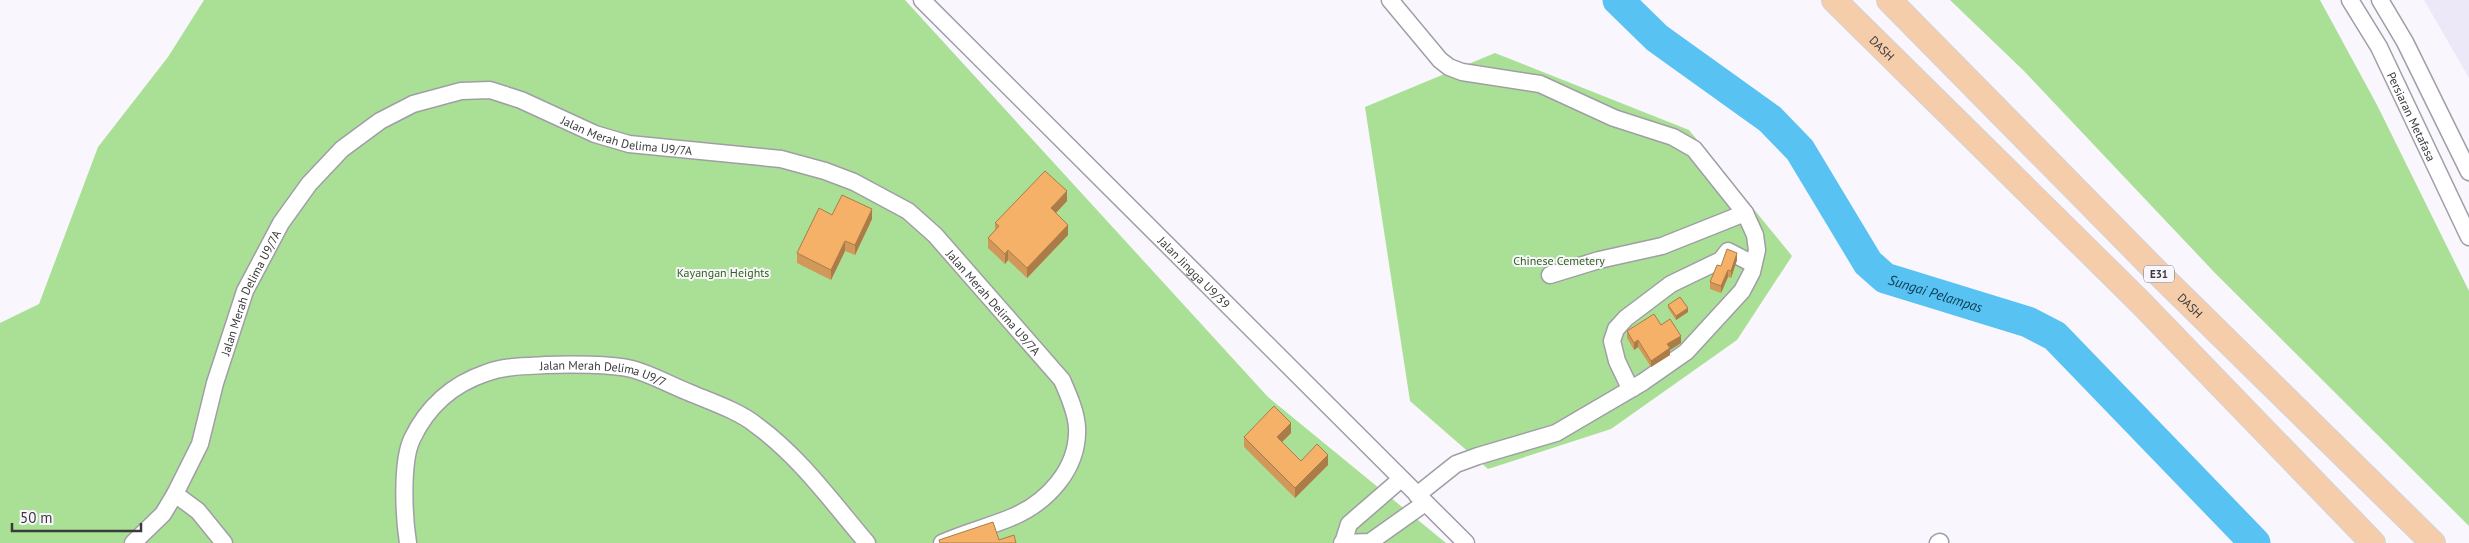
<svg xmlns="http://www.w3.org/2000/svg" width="2469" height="543" font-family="'PT Sans',sans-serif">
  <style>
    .built { fill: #ece8f7 }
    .green { fill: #aae095 }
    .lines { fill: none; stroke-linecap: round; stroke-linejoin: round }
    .river { stroke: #58c2f3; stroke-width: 31 }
    .minor-casing { stroke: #a09ea5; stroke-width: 19 }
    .highway-casing { stroke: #d4d3d4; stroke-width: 26 }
    .minor { stroke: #fff; stroke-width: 16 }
    .highway { stroke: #f5cdab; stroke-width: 24 }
    .wall { fill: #d29859 }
    .shaded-wall { fill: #ab7c48 }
    .building { fill: #f4b167; stroke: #ab7c48 }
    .labels { text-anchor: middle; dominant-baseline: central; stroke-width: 4; stroke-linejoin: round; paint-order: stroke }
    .shield { fill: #f9f6fe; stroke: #737276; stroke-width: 1 }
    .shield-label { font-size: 11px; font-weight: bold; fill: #3a393c }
    .street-label { font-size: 12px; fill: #3a393c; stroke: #f9f6fe }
    .park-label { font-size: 12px; fill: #316418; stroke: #f9f6fe }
    .water-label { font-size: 14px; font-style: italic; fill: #0a3a4e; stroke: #f9f6fe }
  </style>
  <rect width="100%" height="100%" fill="#f9f6fe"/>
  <!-- built -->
  <path class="built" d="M2424,0H2469V78Z"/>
  <!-- green -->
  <g class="green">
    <path d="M204,0H905L1268,397L1446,543H0V323L39,304L98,147L168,57Z"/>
    <path d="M1950,0H2320L2377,105L2469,291V526L2215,273L2024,71Z"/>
    <path d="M1495,53L1689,130L1792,256L1737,340L1611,429L1488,469L1410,401L1365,107Z"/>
  </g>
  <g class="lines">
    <!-- river -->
    <path class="river" id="s1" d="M1618,0L1657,38L1770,119L1800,150L1868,263L1885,278L2028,322L2055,336L2255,543"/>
    <defs>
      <g id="minor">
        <path id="s2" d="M922,0L1466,543"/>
        <path d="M1390,0L1440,60L1449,67L1462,72L1540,84L1614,118L1673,137L1694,149L1745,213L1755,235L1757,250L1752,272L1742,291L1686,352L1643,382L1556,433L1478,456L1456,464L1417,495"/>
        <path id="s3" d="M2350,0L2379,47L2469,237"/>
        <path d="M2380,0L2405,42L2469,172"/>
        <path d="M1550,275L1599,260L1662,246L1745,213"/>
        <path d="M1633,388L1627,382L1617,361L1612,341L1616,329L1626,318L1671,284L1721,260L1728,251L1753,264"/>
        <path d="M175,494L198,511L224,543"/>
        <path id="s4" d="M133,543L163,514L175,494L200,444L215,383L245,291L281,223L309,184L342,149L380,121L413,104L461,91L490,90L521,100L595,134L629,144L781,159L825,171L854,182L908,211L935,235L1062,380C1068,394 1076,411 1077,427C1079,469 1047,503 1010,518C988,527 964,533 942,543"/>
        <path id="s5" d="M408,543C404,518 401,462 412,439C427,407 453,384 486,373C504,366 527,366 546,365C568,364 611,364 632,369C651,374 670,385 688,392C709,401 739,411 756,425C800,457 832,502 867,543"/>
        <path d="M1342,543L1370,542L1425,503"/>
        <path d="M1343,543L1349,524L1401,479"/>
        <path d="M1938,543L1940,542"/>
      </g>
      <g id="highway">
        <path id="s6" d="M1834,0L2140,302L2373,543"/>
        <path id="s7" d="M1889,0L2161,276L2433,543"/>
      </g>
    </defs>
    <!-- minor casing -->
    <use href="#minor" class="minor-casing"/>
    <!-- highway casing -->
    <use href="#highway" class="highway-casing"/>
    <!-- minor -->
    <use href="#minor" class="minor"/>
    <!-- highway -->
    <use href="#highway" class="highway"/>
  </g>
  <!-- wall -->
  <g class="wall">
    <path d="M1067,201L1056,213L1068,235L1027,278L1008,260L1005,264L988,248V238L995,230V223Z"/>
    <path d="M832,215L872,219L855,255L845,251L831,280L797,263V253Z"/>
    <path d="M1737,260L1731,278L1728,277L1721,293L1710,289V282L1721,266Z"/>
    <path d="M1668,305L1688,312L1676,320L1668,308Z"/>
    <path d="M1661,325L1681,343L1670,350V355L1651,367L1638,347L1634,350L1627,338V331Z"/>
    <path d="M1291,433L1282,442L1301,461L1328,465L1295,498L1244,447V437Z"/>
  </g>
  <!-- shaded-wall -->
  <g class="shaded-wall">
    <path d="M1067,191V201L1051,218V208Z"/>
    <path d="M872,209V219L855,255V245Z"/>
    <path d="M1068,225V235L1027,278V268Z"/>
    <path d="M845,241V251L831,280V270Z"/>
    <path d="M1008,250V260L1005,264V254Z"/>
    <path d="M1737,253V260L1731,278V271Z"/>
    <path d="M1728,270V277L1721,293V286Z"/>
    <path d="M1688,308V312L1676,320V316Z"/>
    <path d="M1681,336V343L1670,350V355L1651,367V361L1667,344Z"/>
    <path d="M1638,340V347L1634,350V343Z"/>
    <path d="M1291,423V433L1277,447V437Z"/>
    <path d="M1328,455V465L1295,498V488Z"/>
  </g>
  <!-- building -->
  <g class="building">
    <path d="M1045,171L1067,191L1051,208L1068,225L1027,268L1008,250L1005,254L988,238L999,226L995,223Z"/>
    <path d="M842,195L872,209L855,245L845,241L831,270L797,253L819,208L832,215Z"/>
    <path d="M1727,249L1737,253L1731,271L1728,270L1721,286L1710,282L1717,265L1721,266Z"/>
    <path d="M1680,297L1688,308L1676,316L1668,305Z"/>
    <path d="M1654,314L1661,325L1670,319L1681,336L1667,344L1670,348L1651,361L1638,340L1634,343L1627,331Z"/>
    <path d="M1274,406L1291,423L1277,437L1301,461L1317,444L1328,455L1295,488L1244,437Z"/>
    <path d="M993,522L999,540L1014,535L1016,543H940L939,540Z"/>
  </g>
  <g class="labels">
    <!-- shield labels -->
    <rect class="shield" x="2144" y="265.5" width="30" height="17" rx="4"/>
    <g class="shield-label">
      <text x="2159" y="274">E31</text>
    </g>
    <!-- street labels -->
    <g class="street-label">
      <text stroke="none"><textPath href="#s6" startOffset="68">DASH</textPath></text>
      <text stroke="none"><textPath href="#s3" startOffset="132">Persiaran Metafasa</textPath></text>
      <text stroke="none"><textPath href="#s4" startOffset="762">Jalan Merah Delima U9/7A</textPath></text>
      <text stroke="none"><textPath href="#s2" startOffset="385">Jalan Jingga U9/39</textPath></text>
      <text stroke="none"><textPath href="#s4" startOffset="281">Jalan Merah Delima U9/7A</textPath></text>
      <text stroke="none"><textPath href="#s4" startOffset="1182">Jalan Merah Delima U9/7A</textPath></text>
      <text stroke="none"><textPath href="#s7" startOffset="429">DASH</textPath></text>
      <text stroke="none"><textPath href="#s5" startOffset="326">Jalan Merah Delima U9/7</textPath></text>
    </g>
    <!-- park labels -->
    <g class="park-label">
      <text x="1559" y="260">Chinese Cemetery</text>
      <text x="723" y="272">Kayangan Heights</text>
    </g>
    <!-- water labels -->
    <g class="water-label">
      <text stroke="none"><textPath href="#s1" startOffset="444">Sungai Pelampas</textPath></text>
    </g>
  </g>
  <!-- scale -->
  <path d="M12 523v8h129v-8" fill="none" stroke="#3a393c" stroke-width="2.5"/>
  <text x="20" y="523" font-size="15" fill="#3a393c" stroke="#f9f6fe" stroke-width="4" paint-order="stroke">50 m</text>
</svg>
